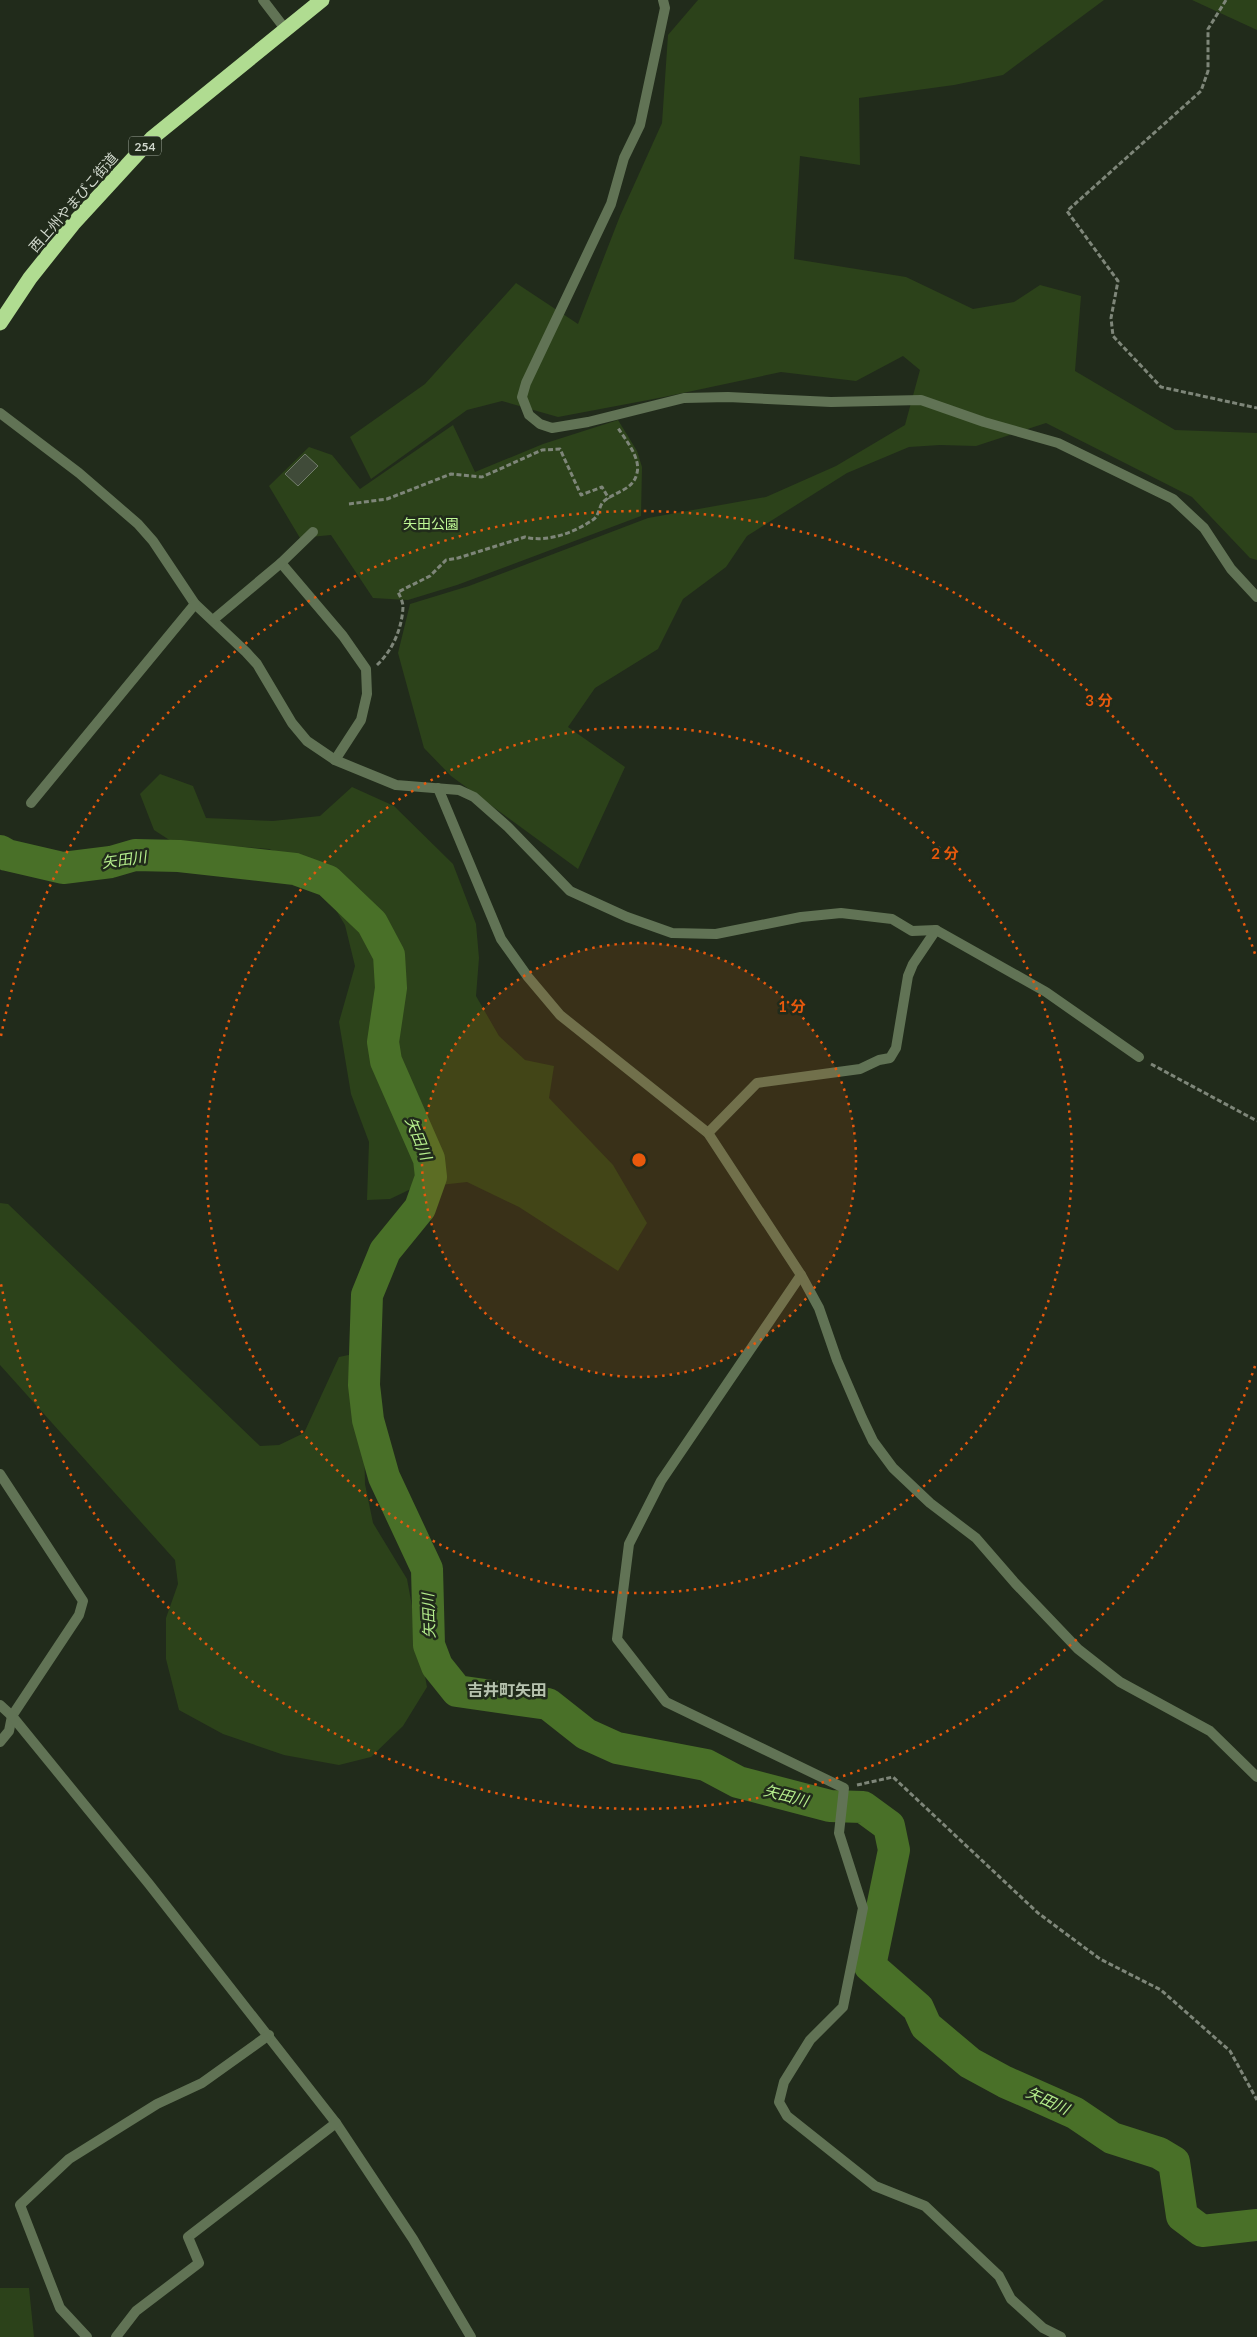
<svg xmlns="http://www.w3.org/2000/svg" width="1257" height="2337" font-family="Lato,'Noto Sans JP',sans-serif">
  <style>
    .green { fill: #2c421a }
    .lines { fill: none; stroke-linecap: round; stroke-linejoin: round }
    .river { stroke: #497028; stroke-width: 32 }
    .building { fill: #404b39; stroke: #727e6b }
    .path { stroke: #7e8679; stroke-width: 3; stroke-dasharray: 5 2.5; stroke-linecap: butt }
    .street { stroke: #617355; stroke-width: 10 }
    .highway { stroke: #b0dc91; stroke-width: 15 }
    .ring { fill: none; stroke: #e8590c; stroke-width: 2.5; stroke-dasharray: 2.5 5 }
    .labels { text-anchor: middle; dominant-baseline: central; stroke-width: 5; stroke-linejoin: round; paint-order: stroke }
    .shield { fill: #212b1b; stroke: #9ca498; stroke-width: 1 }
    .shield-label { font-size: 12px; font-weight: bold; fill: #d1d8cd }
    .street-label { font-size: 14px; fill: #d1d8cd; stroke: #212b1b }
    .park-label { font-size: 14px; fill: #bff896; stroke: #212b1b }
    .water-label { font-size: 15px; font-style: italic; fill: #b6ef8d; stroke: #212b1b }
    .quarter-label { font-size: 16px; font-weight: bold; fill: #b7c3af; stroke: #212b1b }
    .centre { fill: #e8590c; stroke: #212b1b; stroke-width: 2.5 }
    .ring-label { font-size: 15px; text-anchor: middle; font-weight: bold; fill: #e8590c; stroke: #212b1b; stroke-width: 5; stroke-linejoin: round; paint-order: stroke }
  </style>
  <rect width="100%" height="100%" fill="#212b1b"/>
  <!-- green -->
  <g class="green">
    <path d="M698,0H1104L1003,75L954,85L859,98L860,165L800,156L794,259L906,277L973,309L1014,302L1040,285L1081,296L1075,371L1175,430L1257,433V560L1250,558L1192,497L1046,423L976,446L940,445L909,447L847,473L747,536L726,567L683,599L658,649L595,688L568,727L625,767L578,869L451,776L424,748L398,653L410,604L469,586L648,518L766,497L836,466L905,425L920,370L903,356L856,381L781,372L664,397L558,417L502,401L467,410L371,479L350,437L425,384L516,283L578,324L620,216L662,123L668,35Z"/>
    <path d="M1192,0H1257V30Z"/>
    <path d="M618,420L637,451L642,467L641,516L457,585L408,600L373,598L331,535L300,538L269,486L309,447L332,455L360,489L453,425L475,472L543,444Z"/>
    <path d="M160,774L193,786L206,818L273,821L320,816L352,787L394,806L453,864L476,924L479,958L476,996L499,1036L525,1060L554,1066L549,1098L613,1165L647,1223L618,1271L519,1207L467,1182L413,1188L390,1199L367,1200L369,1142L351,1094L339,1022L355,966L345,925L308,864L269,849L171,841L154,830L140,794Z"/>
    <path d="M0,1203L8,1204L260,1446L279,1445L304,1433L339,1357L358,1353L374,1367L378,1397L364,1441L365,1484L373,1523L407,1579L427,1687L403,1726L371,1757L339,1765L284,1755L223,1734L179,1710L166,1659V1618L178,1584L175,1560L0,1365Z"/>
    <path d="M0,2288H29L34,2337H0Z"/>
  </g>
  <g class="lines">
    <!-- river -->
    <path class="river" d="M0,851L7,855L63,868L111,862L135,855L179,856L295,869L328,881L372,923L389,955L391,988L383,1042L386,1061L429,1159L431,1177L420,1208L385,1251L367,1295L364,1385L368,1420L384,1477L427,1569L429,1645L437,1666L457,1691L548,1704L586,1734L617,1748L706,1765L738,1782L830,1806L863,1807L889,1826L894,1850L870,1966L918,2008L926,2026L970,2063L1005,2082L1075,2113L1112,2138L1159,2153L1174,2162L1182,2216L1202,2231L1257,2225"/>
  </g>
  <!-- building -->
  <path class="building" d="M305,454L318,466L298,486L285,474Z"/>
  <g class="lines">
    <!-- path -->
    <g class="path">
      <path d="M1226,0L1208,29V71L1201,91L1067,211L1118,281L1111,318L1113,336L1161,387L1257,408"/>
      <path d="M349,504L387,499L451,474L482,477L542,450L560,449L581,495L602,487L609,499"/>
      <path d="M377,665C393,650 402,628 403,607C403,602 400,596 398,592L430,576L446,560L458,558L525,537C547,543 576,532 594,519C599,515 599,507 603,502C615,491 633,491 637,473C641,458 625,439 618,428"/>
      <path d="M1151,1064L1257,1121"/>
      <path d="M857,1785L893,1777L1038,1913L1100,1959L1161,1990L1230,2051L1257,2100"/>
    </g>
    <!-- street -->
    <g class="street">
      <path d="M263,0L286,30"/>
      <path d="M663,0L665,8L640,125L624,158L611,204L526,383L522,397L529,415L540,424L552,428L588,422L684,398L728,397L831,402L921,400L984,422L1058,443L1173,499L1204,528L1231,569L1257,597"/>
      <path d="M0,413L79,473L138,524L153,541L195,604L246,652L257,664L292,723L307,741L335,760L396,785L459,790L474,797L508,827L570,891L627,917L672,933L716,934L801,917L841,913L892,919L912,931L936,930L1046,992L1139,1057"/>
      <path d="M281,563L343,636L366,669L367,694L361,720L335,760"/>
      <path d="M213,620L281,563L313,532"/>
      <path d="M438,788L501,939L528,977L560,1015L708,1133L801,1275L819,1308L837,1360L862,1418L873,1441L893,1468L930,1503L976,1538L1015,1583L1078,1649L1120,1682L1210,1731L1257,1777"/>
      <path d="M31,803L195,604"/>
      <path d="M708,1133L757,1083L860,1069L879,1060L890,1058L896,1048L908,976L913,964L936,930"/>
      <path d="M801,1275L661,1481L629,1544L617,1639L666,1702L844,1788L839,1833L863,1908L843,2007L810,2040L784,2082L779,2102L787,2116L875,2186L925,2206L999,2276L1011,2299L1043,2328L1061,2337"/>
      <path d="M0,1474L83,1601L79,1615L12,1716L9,1731L0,1742"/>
      <path d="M0,1705L12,1716L149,1884L336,2123L413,2239L471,2337"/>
      <path d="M87,2337L60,2308L20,2205L69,2159L157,2104L202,2083L269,2035"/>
      <path d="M116,2337L136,2311L199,2263L188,2237L336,2123"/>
    </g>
    <!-- highway -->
    <path class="highway" d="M0,323L30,278L73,224L152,138L322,0"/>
  </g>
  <!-- distance rings -->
  <circle cx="639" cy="1160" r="217" fill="#e8590c" fill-opacity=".12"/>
  <g class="ring">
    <circle cx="639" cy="1160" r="217"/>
    <circle cx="639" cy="1160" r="433"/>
    <path d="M1255 1366A650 650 0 0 1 1 1284M1 1036A650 650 0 0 1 1255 954"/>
  </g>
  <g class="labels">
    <!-- shield labels -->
    <rect class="shield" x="129" y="136.5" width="32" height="19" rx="4"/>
    <g class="shield-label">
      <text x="145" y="146">254</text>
    </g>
    <!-- street labels -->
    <g class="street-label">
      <text transform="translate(73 202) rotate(-49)">西上州やまびこ街道</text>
    </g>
    <!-- park labels -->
    <g class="park-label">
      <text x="431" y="523">矢田公園</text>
    </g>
    <!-- water labels -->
    <g class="water-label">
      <text transform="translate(124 859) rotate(-8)">矢田川</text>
      <text transform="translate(419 1138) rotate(68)">矢田川</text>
      <text transform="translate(428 1616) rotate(-92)">矢田川</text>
      <text transform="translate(786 1795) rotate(15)">矢田川</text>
      <text transform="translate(1048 2100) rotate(25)">矢田川</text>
    </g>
    <!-- quarter labels -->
    <g class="quarter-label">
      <text x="507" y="1689">吉井町矢田</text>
    </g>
  </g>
  <circle cx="639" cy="1160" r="8" class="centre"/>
  <g class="ring-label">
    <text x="1099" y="706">3 分</text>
    <text x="945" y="859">2 分</text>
    <text x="792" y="1012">1 分</text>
  </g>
</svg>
